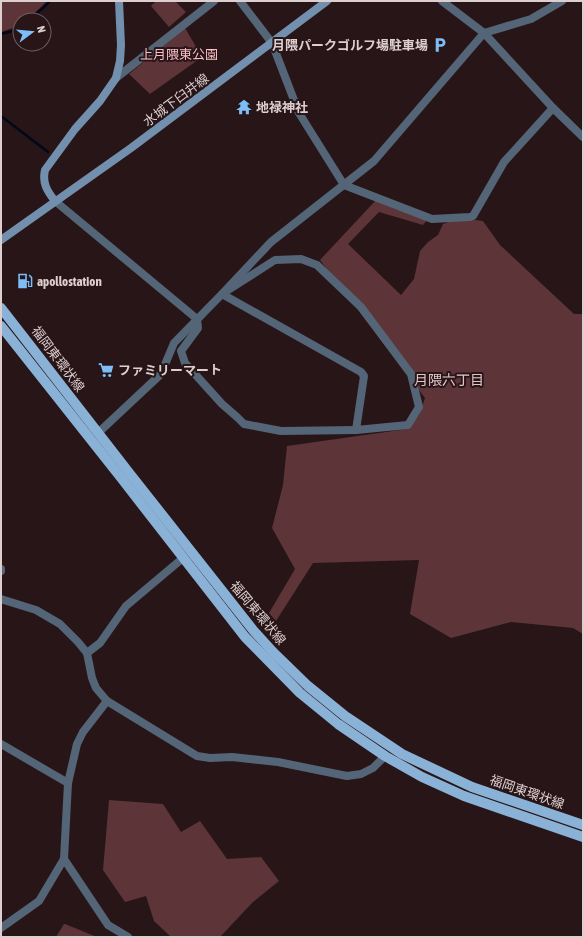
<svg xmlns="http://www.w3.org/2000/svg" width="584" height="938" font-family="'Asap Condensed','Noto Sans JP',sans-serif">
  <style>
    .green { fill: #5d3438 }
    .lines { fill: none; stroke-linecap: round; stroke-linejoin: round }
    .stream { stroke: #00081a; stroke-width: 2.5 }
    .minor { stroke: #536577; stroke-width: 8 }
    .tertiary { stroke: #536577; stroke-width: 8 }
    .secondary { stroke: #7290ad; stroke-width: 8 }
    .primary { stroke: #8ab1d6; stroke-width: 10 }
    .labels { text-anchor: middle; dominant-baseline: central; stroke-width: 4; stroke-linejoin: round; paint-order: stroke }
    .poi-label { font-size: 13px; font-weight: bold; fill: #ddcfd0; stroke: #281517; text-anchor: start }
    .park-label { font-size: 13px; fill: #f9bfc4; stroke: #281517 }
    .street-label { font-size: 13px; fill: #ddcfd0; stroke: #281517 }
    .neighbourhood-label { font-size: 14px; fill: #e1c6c7; stroke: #281517 }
  </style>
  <rect width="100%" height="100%" fill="#281517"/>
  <!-- green -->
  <g class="green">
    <path d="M1,1H47C41,7 29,20 20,20V24L16,27L1,32Z"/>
    <path d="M156,1H175L186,12L169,27L151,6Z"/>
    <path d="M185,28L202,57L150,94L129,74Z"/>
    <path d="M376,200L428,219L423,225L379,212L348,244L401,295L414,279L420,251L428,242L438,235L443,224L460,218L483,221L500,245L574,314H583V634L573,628L511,622L451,638L410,614L419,560L313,563L276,621L269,613L295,569L272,528L283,485L287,446L407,429L419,415L425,398L320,260Z"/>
    <path d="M109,800L163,804L181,832L200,821L227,859L261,857L279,881L253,902L220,937H171L154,921L146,896L125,902L103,870Z"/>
    <path d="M64,924H65L97,937H56Z"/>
  </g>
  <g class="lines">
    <!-- stream -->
    <g class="stream">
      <path d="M29,20L44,7L50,1"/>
      <path d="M1,34L13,31L20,27"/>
      <path d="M1,116L48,152"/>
    </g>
    <!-- minor -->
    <g class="minor">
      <path d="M240,1L272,43L299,113L344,185L432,219L470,217L473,216L504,162L553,108"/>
      <path d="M116,78L214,1"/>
      <path d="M55,201L197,319L198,328L181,351L185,363L222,404L237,417L244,424L281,431L356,430"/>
      <path d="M301,259L317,265L361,307L411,374L419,407L408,425L356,430L364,376L361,372L222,294L275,260Z"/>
      <path d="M98,433L161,374L174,343L222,294L271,242L374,161L484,33L531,19L562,1"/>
      <path d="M1,569V571"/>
      <path d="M1,599L36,610L60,624L78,642L87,653L92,678L96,688L107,701L197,756L210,758L232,757L278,762L347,776L361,774L373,768L385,756"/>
      <path d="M87,653L100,643L126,606L183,558"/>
      <path d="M1,744L68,783"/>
      <path d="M64,859L108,925L128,937"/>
    </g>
    <!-- tertiary -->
    <g class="tertiary">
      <path d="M442,1L484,33L553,108L583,137"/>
      <path d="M1,928L39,901L64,859L68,783L77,744L83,732L107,701"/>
    </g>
    <!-- secondary -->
    <g class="secondary">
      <path d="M55,201C47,191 42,183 45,170L75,129L100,101L116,78L120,61L121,45L119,1"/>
      <path d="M1,240L131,148L327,1"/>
    </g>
    <!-- primary -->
    <g class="primary">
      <path d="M1,308L130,474L253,630L273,652L308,686L345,716L402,754L472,787L583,825"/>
      <path d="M1,326L122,479L245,637L300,693L338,724L385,756L422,777L464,796L583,837"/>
    </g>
  </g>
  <!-- icons -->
  <defs>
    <symbol id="parking-bare" viewBox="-9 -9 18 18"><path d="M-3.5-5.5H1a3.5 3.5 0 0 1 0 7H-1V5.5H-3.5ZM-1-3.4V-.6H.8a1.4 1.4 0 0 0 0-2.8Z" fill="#7dbef9" stroke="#281517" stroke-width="2.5" paint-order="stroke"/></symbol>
    <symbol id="temple-bare" viewBox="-9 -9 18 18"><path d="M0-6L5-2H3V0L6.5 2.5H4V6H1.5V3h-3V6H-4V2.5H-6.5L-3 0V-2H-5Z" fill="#7dbef9" stroke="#281517" stroke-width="2.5" paint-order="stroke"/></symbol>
    <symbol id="fuel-bare" viewBox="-9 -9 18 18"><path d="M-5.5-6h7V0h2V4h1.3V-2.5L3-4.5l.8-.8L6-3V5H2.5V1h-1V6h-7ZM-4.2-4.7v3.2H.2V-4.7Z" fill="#7dbef9" stroke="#281517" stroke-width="2.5" paint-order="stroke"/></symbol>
    <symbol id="supermarket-bare" viewBox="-9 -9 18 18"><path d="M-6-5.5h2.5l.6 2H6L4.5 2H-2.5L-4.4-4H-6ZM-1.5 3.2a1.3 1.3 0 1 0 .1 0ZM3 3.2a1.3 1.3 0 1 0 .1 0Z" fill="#7dbef9" stroke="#281517" stroke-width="2.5" paint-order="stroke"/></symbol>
  </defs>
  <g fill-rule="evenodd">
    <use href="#parking-bare" x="429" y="34" width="22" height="22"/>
    <use href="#temple-bare" x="233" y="96" width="22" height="22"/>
    <use href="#fuel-bare" x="14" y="270" width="22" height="22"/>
    <use href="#supermarket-bare" x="95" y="359" width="22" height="22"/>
  </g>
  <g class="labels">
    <!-- poi labels -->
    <g class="poi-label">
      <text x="428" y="45" text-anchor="end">月隈パークゴルフ場駐車場</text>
      <text x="256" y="107">地禄神社</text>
      <text x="37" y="281">apollostation</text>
      <text x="118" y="370">ファミリーマート</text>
    </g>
    <!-- park labels -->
    <g class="park-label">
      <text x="179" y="54">上月隈東公園</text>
    </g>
    <!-- street labels -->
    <g class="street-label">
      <text transform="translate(176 100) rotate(-37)">水城下臼井線</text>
      <text transform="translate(58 359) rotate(53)">福岡東環状線</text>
      <text transform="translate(258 613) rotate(50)">福岡東環状線</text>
      <text transform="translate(527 792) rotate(19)">福岡東環状線</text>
    </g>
    <!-- neighbourhood labels -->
    <g class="neighbourhood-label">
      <text x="449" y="380">月隈六丁目</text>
    </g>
  </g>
  <!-- border -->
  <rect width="584" height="938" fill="none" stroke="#ddcfd0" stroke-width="4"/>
  <!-- north arrow -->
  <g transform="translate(32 32) rotate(74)"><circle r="19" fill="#281517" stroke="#705f61"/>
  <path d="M0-3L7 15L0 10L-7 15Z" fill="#7dbef9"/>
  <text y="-6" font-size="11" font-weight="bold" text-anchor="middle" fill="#ddcfd0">N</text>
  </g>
</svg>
